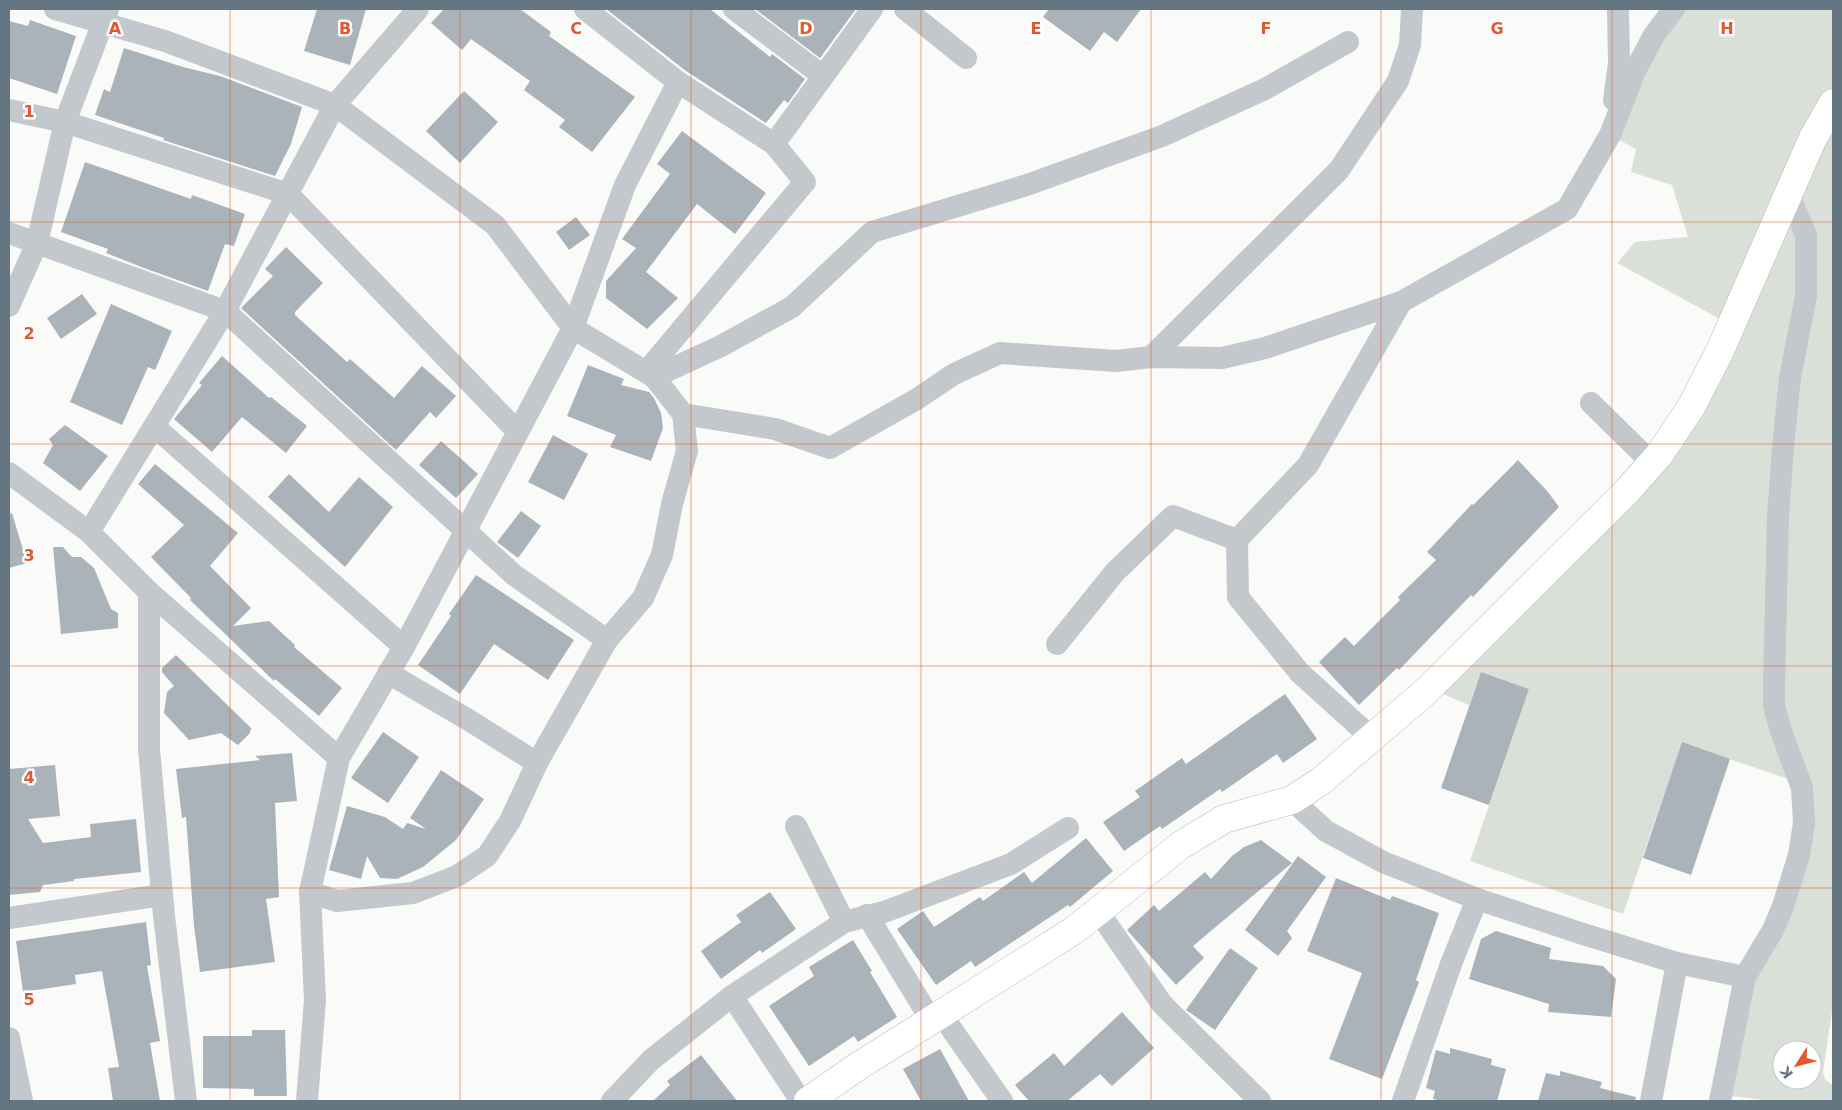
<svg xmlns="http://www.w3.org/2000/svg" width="1842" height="1110" font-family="'DejaVu Sans',sans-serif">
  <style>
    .green { fill: #dadfd7; fill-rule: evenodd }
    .building { fill: #aab3b9 }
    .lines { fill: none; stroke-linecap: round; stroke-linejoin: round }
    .major-casing { stroke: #b5babe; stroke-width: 29 }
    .minor { stroke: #c3c8cc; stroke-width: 22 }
    .major { stroke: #fff; stroke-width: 28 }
    .grid { fill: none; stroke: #e4572e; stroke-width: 1; stroke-opacity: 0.55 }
    .grid-label { font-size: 16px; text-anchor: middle; font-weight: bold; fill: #e4572e; stroke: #fff; stroke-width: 5; stroke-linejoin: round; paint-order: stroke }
  </style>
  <rect width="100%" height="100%" fill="#fafaf8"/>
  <!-- green -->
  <path class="green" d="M1674,9H1833V1004L1823,1073L1825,1079L1833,1086V1101H1773L1722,1095L1745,977L1783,906L1800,783L1682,743L1623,914L1470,861L1529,689L1481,672L1469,705L1429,688L1627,491L1731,325L1617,263L1635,242L1688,237L1672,185L1631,172L1636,149L1610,135ZM1782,1050H1812V1080H1782Z"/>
  <!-- building -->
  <g class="building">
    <path d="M317,9H366L350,65L304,51Z"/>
    <path d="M444,9H520L551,32L549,36L635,97L592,152L559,127L565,120L524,90L530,81L471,39L462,50L431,23Z"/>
    <path d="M606,9H710L770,57L772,54L805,79L788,103L784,100L766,123L686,71Z"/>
    <path d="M755,9H856L820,58Z"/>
    <path d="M1049,9H1141L1117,42L1104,32L1090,51L1043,17Z"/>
    <path d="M30,20L76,36L57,94L9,78V21L28,26Z"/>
    <path d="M124,48L183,67L220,76L302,107L291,144L275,176L163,140L164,138L95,115L104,89L110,92Z"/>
    <path d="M464,91L498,122L460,163L426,131Z"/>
    <path d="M682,131L766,193L735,234L697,204L646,272L678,298L647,329L606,298V281L636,248L622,239L670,174L657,164Z"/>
    <path d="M85,162L191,199L192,195L245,214L234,246L225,244L208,291L144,268L106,253L108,249L61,232Z"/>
    <path d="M576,217L590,235L569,250L556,232Z"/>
    <path d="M286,247L323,283L295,312V315L347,362L350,359L394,398L422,366L456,396L436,418L430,412L396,450L241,308L273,276L265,269Z"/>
    <path d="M82,294L97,314L61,339L47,318Z"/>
    <path d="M111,304L172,331L155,370L148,367L122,425L70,402Z"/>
    <path d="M222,356L269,398L271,397L307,426L286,453L242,417L212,452L174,419L202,385L199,383Z"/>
    <path d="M588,365L624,379L621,385L649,392L654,398L661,413L663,428L651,461L610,447L616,435L567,416Z"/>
    <path d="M65,425L108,456L80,491L43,463L53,445L49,439Z"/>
    <path d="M553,435L588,454L564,500L528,482Z"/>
    <path d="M441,441L478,474L456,498L419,465Z"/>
    <path d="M1518,460L1548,492L1559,507L1473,597L1471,595L1399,670L1397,668L1359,705L1319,662L1345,637L1354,646L1400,600L1398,597L1436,560L1427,552L1472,504L1473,505Z"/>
    <path d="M155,464L238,533L210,566L251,608L233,626L269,621L295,645L294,647L342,688L319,716L275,679L274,681L190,600L191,598L151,557L184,525L138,484Z"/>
    <path d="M289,474L329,512L359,477L393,507L345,567L268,497Z"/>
    <path d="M521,511L541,526L518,558L497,542Z"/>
    <path d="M12,513L27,563L9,568V514Z"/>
    <path d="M53,547H63L72,557H81L94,568L111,609L118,613V628L61,634Z"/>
    <path d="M476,575L574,640L548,680L494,644L460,694L418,665L451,616L449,614Z"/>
    <path d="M176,655L251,728L250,733L238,745L221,733L189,740L164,713L167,692L174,686L162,672V668Z"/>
    <path d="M1481,672L1529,689L1489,805L1441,788Z"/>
    <path d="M1285,694L1317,739L1283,763L1277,754L1222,792L1220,789L1162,829L1160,826L1124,851L1103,822L1140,797L1135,791L1182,758L1186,764Z"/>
    <path d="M383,732L419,757L388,803L351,778Z"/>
    <path d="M1682,742L1730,759L1691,875L1643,858Z"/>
    <path d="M292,753L297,801L275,803L279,897L266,899L275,962L200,972L194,926L186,817L182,818L176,769L260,760L255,756Z"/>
    <path d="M55,765L60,816L28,819L43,843L91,837L90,824L136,819L141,872L74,879V881L43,885L40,892L9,895V769Z"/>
    <path d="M441,770L484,799L456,840L423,867L397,879L380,878L367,856L361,879L329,870L347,806L385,817L403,829L407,823L426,829L410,818Z"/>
    <path d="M1086,838L1113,871L1070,907L1068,905L975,967L971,961L936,985L897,929L923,911L934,927L980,897L983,901L1024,872L1032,883Z"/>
    <path d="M1261,840L1292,863L1193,946L1204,958L1176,985L1127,930L1154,905L1159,911L1205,872L1211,879L1232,856L1244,847Z"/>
    <path d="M1298,856L1326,877L1287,931L1292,938L1278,956L1245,930Z"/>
    <path d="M1336,878L1390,900L1392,896L1439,913L1416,980L1419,982L1382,1079L1329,1059L1362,973L1307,951Z"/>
    <path d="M770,892L796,929L762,953L760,950L721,979L701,951L741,922L736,915Z"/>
    <path d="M146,922L151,965L147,966L160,1041L150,1043L160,1101H113L108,1068L119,1067L102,971L75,975L76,984L23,992L16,941Z"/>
    <path d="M1496,931L1551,948L1549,959L1603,966L1616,979L1611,1017L1548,1012L1549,1004L1469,979L1481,939Z"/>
    <path d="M853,940L872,971L870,972L897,1017L858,1042L854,1036L809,1066L769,1006L814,976L809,967Z"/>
    <path d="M1230,948L1258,968L1215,1030L1186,1010Z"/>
    <path d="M1122,1012L1154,1048L1112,1086L1100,1074L1067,1101H1029L1015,1085L1054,1053L1064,1066Z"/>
    <path d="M252,1030H285L287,1096H254V1089L203,1088V1036H252Z"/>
    <path d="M1450,1048L1492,1059L1491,1065L1506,1069L1497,1101H1441L1433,1099L1435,1091L1426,1088L1436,1050L1450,1054Z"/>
    <path d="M940,1049L969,1101H921L903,1069Z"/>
    <path d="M701,1055L737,1101H653L670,1085L667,1081Z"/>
    <path d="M1560,1071L1602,1082L1600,1088L1636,1097L1635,1101H1538L1546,1073L1560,1076Z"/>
  </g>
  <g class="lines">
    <defs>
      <path id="major" d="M808,1101L857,1067L1073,931L1181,845L1224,819L1292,800L1321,781L1423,694L1627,491L1659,455L1691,407L1719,353L1812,140L1833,103"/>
    </defs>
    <!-- major casing -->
    <use href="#major" class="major-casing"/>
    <!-- minor -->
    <g class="minor">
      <path d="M55,9L165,41L335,105L495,225L573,328L654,377L683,414L687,451L672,504L662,555L643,598L607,640L537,763L510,821L487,856L457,876L413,893L337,901L310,892"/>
      <path d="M585,9L678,82L774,144L872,9"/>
      <path d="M734,9L823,76"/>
      <path d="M905,9L966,58"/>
      <path d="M1614,100L1619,63L1618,9"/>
      <path d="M9,110L65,122L288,194L518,432"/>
      <path d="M9,233L225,311L514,575L607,640"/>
      <path d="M9,306L37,243L65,122L108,9"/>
      <path d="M1151,357L1339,170L1398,81L1410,45L1412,9"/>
      <path d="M646,372L805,182L774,144"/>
      <path d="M654,377L721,346L792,307L872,232L1027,185L1162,136L1265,89L1348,42"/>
      <path d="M1591,403L1652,463"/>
      <path d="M683,414L775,429L830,448L917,399L954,374L1000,353L1116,361L1151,357L1222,358L1265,348L1401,302L1567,209L1610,135L1635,71L1654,35L1674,9"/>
      <path d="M155,427L404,647"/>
      <path d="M9,473L89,532L149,592L339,758"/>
      <path d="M89,532L225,311L335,105L418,9"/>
      <path d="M149,592V749L164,916L186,1101"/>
      <path d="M1057,644L1115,572L1173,516L1237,540"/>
      <path d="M388,673L467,719L537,763"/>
      <path d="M1373,739L1300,673L1238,597L1237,540L1308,465L1401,302"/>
      <path d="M1292,800L1326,831L1383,862L1477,899L1580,933L1677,963L1745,977"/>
      <path d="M796,826L844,922"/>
      <path d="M1098,911L1162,1004L1260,1101"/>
      <path d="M867,915L931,1020"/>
      <path d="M9,918L162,895"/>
      <path d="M732,996L801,1101"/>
      <path d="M941,1014L1002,1101"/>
      <path d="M9,1038L22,1101"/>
      <path d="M307,1101L315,1000L310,892L339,758L404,647L573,328L625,185L678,82"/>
      <path d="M612,1101L651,1060L732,996L844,922L884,912L1011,864L1068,828"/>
      <path d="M1403,1101L1451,964L1477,899"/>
      <path d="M1651,1101L1677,963"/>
      <path d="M1720,1101L1745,977L1773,930L1783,906L1799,855L1804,823L1802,788L1780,728L1774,705V683L1778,517L1783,447L1790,378L1806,296V235L1788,193"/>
    </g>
    <!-- major -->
    <use href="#major" class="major"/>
  </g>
  <!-- grid -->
  <path class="grid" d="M230,9V1101M460,9V1101M691,9V1101M921,9V1101M1151,9V1101M1381,9V1101M1612,9V1101M9,222H1833M9,444H1833M9,666H1833M9,888H1833"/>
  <g class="grid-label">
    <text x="115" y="34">A</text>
    <text x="345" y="34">B</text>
    <text x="576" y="34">C</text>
    <text x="806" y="34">D</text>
    <text x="1036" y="34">E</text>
    <text x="1266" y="34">F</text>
    <text x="1497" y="34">G</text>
    <text x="1727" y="34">H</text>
    <text x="29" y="117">1</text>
    <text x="29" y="339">2</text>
    <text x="29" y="561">3</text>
    <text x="29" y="783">4</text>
    <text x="29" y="1005">5</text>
  </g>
  <!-- border -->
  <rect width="1842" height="1110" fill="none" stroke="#657683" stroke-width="20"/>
  <!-- north arrow -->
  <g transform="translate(1797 1065) rotate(234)"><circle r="24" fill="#ffffff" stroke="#c1c8cd"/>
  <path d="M0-4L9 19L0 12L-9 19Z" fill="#e4572e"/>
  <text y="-8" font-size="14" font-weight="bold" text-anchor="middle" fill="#657683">K</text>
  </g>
</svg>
